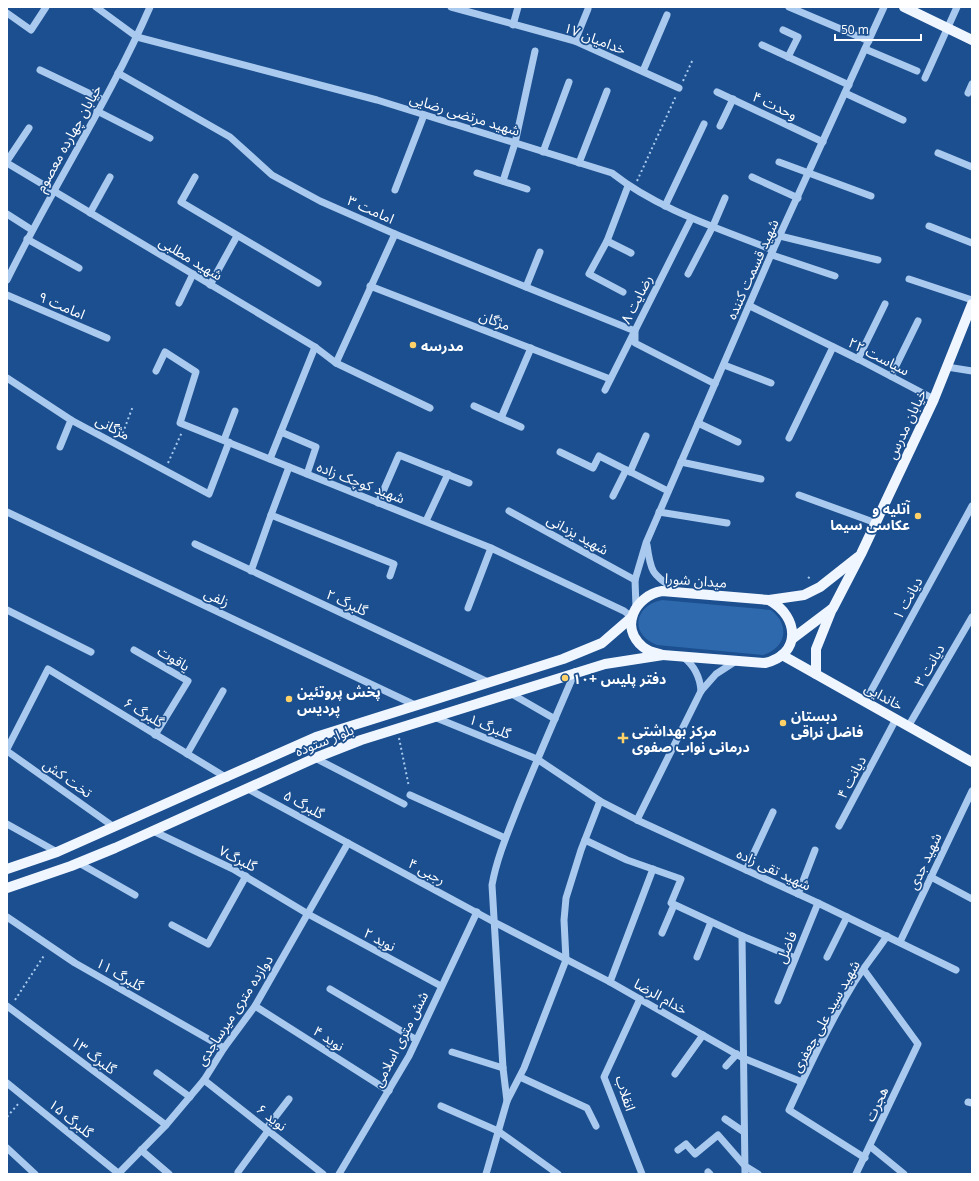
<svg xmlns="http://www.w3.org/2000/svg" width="979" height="1181" font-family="'Open Sans','Noto Sans Arabic',sans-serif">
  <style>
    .green { fill: #2e69ad }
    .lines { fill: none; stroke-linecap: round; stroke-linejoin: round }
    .path { stroke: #a9c9ee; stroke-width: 2; stroke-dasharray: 2 3; stroke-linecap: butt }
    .minor { stroke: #a9c9ee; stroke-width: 7 }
    .major { stroke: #f0f6ff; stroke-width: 10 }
    .poi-dot { fill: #ffd166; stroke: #1b4f8f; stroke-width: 1.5 }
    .labels { text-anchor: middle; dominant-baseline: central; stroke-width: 3.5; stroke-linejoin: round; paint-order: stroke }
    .street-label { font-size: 14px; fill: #fff; stroke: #1b4f8f }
    .poi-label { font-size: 14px; font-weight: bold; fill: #fff; stroke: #1b4f8f; text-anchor: start }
  </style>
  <rect width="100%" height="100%" fill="#1b4f8f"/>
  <!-- green -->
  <path class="green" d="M662,600L771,610C790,625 787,647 763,655L657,645C630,635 633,606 662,600Z"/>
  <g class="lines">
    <!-- path -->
    <g class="path">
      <path d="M683,81L693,59"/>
      <path d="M637,181L676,96"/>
      <path d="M121,438L133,406"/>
      <path d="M168,463L182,432"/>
      <path d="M808,577L812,580"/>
      <path d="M399,738L409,787"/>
      <path d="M15,1000L45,954"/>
      <path d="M7,1117L18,1104"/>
    </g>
    <!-- minor -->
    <g class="minor">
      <path d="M96,7L137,37L377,100L612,173C659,210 718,228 773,250"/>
      <path d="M451,7L575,41L679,88"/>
      <path d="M789,7L869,41"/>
      <path d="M7,13L31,30L46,7"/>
      <path d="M513,25L518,7"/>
      <path d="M783,30L798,37L788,57"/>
      <path d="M575,41L588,9"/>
      <path d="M762,45L849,85"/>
      <path d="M865,49L917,71"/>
      <path d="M40,70L103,100"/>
      <path d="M643,71L667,15"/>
      <path d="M118,73L230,137L272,175L320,201L395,234L635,331V343L715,384"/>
      <path d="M925,78L957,7"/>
      <path d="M717,92L823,142"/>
      <path d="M845,93L903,120"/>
      <path d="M968,93L972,84"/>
      <path d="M97,111L150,138"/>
      <path d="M720,126L733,99"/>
      <path d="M543,152L569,82"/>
      <path d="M938,153L972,167"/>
      <path d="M7,161L29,128"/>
      <path d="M779,162L871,196"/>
      <path d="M7,163L315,347L336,363L430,408"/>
      <path d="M579,163L607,91"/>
      <path d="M477,173L527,189"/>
      <path d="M195,177L181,202L318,283"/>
      <path d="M752,177L798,198"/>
      <path d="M503,181L515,143L535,51"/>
      <path d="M395,190L424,115"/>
      <path d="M665,206L704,124"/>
      <path d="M90,213L110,177"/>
      <path d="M7,214L32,230"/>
      <path d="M929,226L972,243"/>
      <path d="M780,236L878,260"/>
      <path d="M27,239L79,268"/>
      <path d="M607,241L631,253"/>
      <path d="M772,255L835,276"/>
      <path d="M688,274L713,226L725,198"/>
      <path d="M909,279L972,300"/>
      <path d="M7,280C52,188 109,101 150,7"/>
      <path d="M210,285L237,236"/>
      <path d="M370,286L610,379"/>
      <path d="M526,287L540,252"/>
      <path d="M623,292L589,274L607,241L628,186"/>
      <path d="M7,295L107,338"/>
      <path d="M179,303L193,274"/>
      <path d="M750,306L858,359L934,399"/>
      <path d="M858,359L885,304"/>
      <path d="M336,363L395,234"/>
      <path d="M724,365L771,383"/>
      <path d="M947,367L972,371"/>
      <path d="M156,371L165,352L196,372L180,423L491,548L624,611L632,617"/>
      <path d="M891,376L918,321"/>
      <path d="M7,378L71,420L209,494L229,442"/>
      <path d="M605,390L691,219"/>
      <path d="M474,406L521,427"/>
      <path d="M501,418L531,348"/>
      <path d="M698,423L738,442"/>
      <path d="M281,432L316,447L307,474"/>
      <path d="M789,438L833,347"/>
      <path d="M224,440L235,411"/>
      <path d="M60,447L71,420"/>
      <path d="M560,452L593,468L599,456L668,491"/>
      <path d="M270,459L315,347"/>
      <path d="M681,462L761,479"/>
      <path d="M289,467L271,515L394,564L390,576"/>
      <path d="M630,472L646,436"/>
      <path d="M799,495L876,523"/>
      <path d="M613,496L626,470"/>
      <path d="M378,503L399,455L469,483"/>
      <path d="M509,511L635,580"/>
      <path d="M7,512L415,705"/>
      <path d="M659,512L727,523"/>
      <path d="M426,521L448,474"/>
      <path d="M195,544L488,682"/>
      <path d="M647,545C651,575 653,574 677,591"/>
      <path d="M251,571L271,515"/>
      <path d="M636,607L635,580L646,543L773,250L884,7"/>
      <path d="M468,608L491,548"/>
      <path d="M7,610L91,652"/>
      <path d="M134,650L188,681L155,735"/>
      <path d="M683,657C695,666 700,677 701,691"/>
      <path d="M510,693L555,719"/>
      <path d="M865,702L972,506"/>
      <path d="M434,717L537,759L600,801L637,820L818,903L956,970"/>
      <path d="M909,725L972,617"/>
      <path d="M7,749L48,669L227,778"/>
      <path d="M7,751L114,827"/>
      <path d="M187,754L223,691"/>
      <path d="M315,758L404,804"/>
      <path d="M248,789L494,922L610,982L743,1058L802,1082"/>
      <path d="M410,795L505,838"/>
      <path d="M637,820L701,691L716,674L736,661"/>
      <path d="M7,824L57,852"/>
      <path d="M839,826L896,719"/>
      <path d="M153,831L233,869L308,914L441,986"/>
      <path d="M585,840L627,860L681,879L671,903L742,936L795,958"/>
      <path d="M79,863L135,895"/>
      <path d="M746,870L773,812"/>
      <path d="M931,877L972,899"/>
      <path d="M798,894L815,850"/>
      <path d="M7,917L75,963L224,1048"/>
      <path d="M172,925L208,944L246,876"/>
      <path d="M662,933L674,905"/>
      <path d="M742,936L745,1174"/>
      <path d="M900,942L972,791"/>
      <path d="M697,957L711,922"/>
      <path d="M827,957L847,917"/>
      <path d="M610,982L653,869"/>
      <path d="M330,989L415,1039"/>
      <path d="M640,999L604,1077L642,1174"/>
      <path d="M778,1001L818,903"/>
      <path d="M7,1006L166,1125"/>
      <path d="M255,1006L389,1091"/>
      <path d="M452,1052L503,1068"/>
      <path d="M726,1066L737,1054"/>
      <path d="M157,1073L190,1097"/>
      <path d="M675,1074L703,1035"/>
      <path d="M520,1077L587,1108L596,1126"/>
      <path d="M204,1080L323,1174"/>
      <path d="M7,1083L118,1173"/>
      <path d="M507,1101L503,1068L492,885C497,857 509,830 519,804C537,760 556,716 575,672"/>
      <path d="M968,1102L972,1103"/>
      <path d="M441,1106L498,1131L558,1174"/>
      <path d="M725,1119L744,1132"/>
      <path d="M266,1129L289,1099"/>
      <path d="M871,1147L904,1174"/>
      <path d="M7,1148L35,1174"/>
      <path d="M141,1150L169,1174"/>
      <path d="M678,1150L686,1144L695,1154L718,1135L745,1166L758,1174"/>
      <path d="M865,1158L789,1110C809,1067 830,1022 855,981C865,966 877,951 887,936"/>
      <path d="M238,1172L268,1131"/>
      <path d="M708,1172L710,1174"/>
      <path d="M118,1174L166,1125L204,1080L224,1048L255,1006L348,843"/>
      <path d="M339,1174L409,1056L477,912"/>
      <path d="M486,1174L507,1101L524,1068L566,960L564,920L566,898L581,850L600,801"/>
      <path d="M856,1174L918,1044L864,970"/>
    </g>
    <!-- major -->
    <g class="major">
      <path d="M904,7L972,40"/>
      <path d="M662,591L769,600C800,617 801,655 765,663L663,655C656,653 649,652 643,647C619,627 635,596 662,591Z"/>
      <path d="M769,600L804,595L820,587L858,557"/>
      <path d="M792,639L833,608L861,554L934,399L972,304"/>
      <path d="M782,655L972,762"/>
      <path d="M816,674V649L832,609"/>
      <path d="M7,869L57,852L316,737L563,659L602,643L632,617"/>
      <path d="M7,888L71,866L115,848L315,758L361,740L605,664L663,655"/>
    </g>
  </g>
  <!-- markers -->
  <g class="poi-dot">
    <circle cx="413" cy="345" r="4"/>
    <circle cx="918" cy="516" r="4"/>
    <circle cx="565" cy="678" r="4"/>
    <circle cx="289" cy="699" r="4"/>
    <circle cx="783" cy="723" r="4"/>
    <path d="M621 732h4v4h4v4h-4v4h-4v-4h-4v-4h4z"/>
  </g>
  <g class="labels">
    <!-- street labels -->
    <g class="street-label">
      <text transform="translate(595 38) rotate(21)">خدامیان ۱۷</text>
      <text transform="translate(775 105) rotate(25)">وحدت ۴</text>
      <text transform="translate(465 114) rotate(17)">شهید مرتضی رضایی</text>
      <text transform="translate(68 138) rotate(-61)">خیابان چهارده معصوم</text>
      <text transform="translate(371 209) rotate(24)">امامت ۳</text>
      <text transform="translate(191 258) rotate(31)">شهید مطلبی</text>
      <text transform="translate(752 269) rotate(-66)">شهید قسمت کننده</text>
      <text transform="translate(636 299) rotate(-63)">رضایت ۸</text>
      <text transform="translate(62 305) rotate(23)">امامت ۹</text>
      <text transform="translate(495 320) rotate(21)">مژگان</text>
      <text transform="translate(879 356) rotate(27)">سیاست ۲۲</text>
      <text transform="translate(906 424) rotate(-65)">خیابان مدرس</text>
      <text transform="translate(113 427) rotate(28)">مژگانی</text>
      <text transform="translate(361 482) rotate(21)">شهید کوچک زاده</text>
      <text transform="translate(578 534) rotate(29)">شهید یزدانی</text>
      <text transform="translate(696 580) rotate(4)">میدان شورا</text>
      <text transform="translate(217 597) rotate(25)">زلفی</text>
      <text transform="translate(907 598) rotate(-61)">دیانت ۱</text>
      <text transform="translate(347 602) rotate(25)">گلبرگ ۲</text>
      <text transform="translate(174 658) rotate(31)">یاقوت</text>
      <text transform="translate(929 665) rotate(-60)">دیانت ۳</text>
      <text transform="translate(884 696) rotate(29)">خاندایی</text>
      <text transform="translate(144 712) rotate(31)">گلبرگ ۶</text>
      <text transform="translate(490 726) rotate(22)">گلبرگ ۱</text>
      <text transform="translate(324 740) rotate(-22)">بلوار ستوده</text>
      <text transform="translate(851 777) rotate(-62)">دیانت ۴</text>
      <text transform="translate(68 778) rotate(35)">تخت کش</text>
      <text transform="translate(304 804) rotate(29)">گلبرگ ۵</text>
      <text transform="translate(238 858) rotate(27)">گلبرگ۷</text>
      <text transform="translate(924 861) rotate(-65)">شهید جدی</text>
      <text transform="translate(774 869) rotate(25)">شهید تقی زاده</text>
      <text transform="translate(427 871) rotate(28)">رجبی ۴</text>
      <text transform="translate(380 939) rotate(28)">نوید ۲</text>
      <text transform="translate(786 947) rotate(-68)">فاضل</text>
      <text transform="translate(120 974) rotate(30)">گلبرگ ۱۱</text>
      <text transform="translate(661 996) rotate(29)">خدام الرضا</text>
      <text transform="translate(234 1010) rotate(-57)">دوازده متری میرساجدی</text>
      <text transform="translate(825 1016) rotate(-61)">شهید سید علی جعفری</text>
      <text transform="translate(329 1038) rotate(33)">نوید ۴</text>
      <text transform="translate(400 1039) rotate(-63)">شش متری اسلامی</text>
      <text transform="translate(94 1055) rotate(37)">گلبرگ ۱۳</text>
      <text transform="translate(626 1093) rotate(72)">انقلاب</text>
      <text transform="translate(876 1104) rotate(-65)">هجرت</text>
      <text transform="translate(272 1117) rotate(38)">نوید ۶</text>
      <text transform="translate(71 1118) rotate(39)">گلبرگ ۱۵</text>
    </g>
    <!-- poi labels -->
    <g class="poi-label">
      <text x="421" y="345">مدرسه</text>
      <text x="910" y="508" text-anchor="end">آتلیه و<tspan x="910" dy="16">عکاسی سیما</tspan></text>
      <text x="573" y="678">دفتر پلیس +۱۰</text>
      <text x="297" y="691">پخش پروتئین<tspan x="297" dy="16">پردیس</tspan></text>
      <text x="791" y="715">دبستان<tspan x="791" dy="16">فاضل نراقی</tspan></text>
      <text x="632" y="730">مرکز بهداشتی<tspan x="632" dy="16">درمانی نواب صفوی</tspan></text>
    </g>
  </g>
  <!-- border -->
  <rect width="979" height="1181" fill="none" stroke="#ffffff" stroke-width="16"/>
  <!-- scale -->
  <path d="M835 34v6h86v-6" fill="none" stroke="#ffffff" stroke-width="2"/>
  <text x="841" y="34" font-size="12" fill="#ffffff" stroke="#1b4f8f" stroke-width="3" paint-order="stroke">50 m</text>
</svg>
